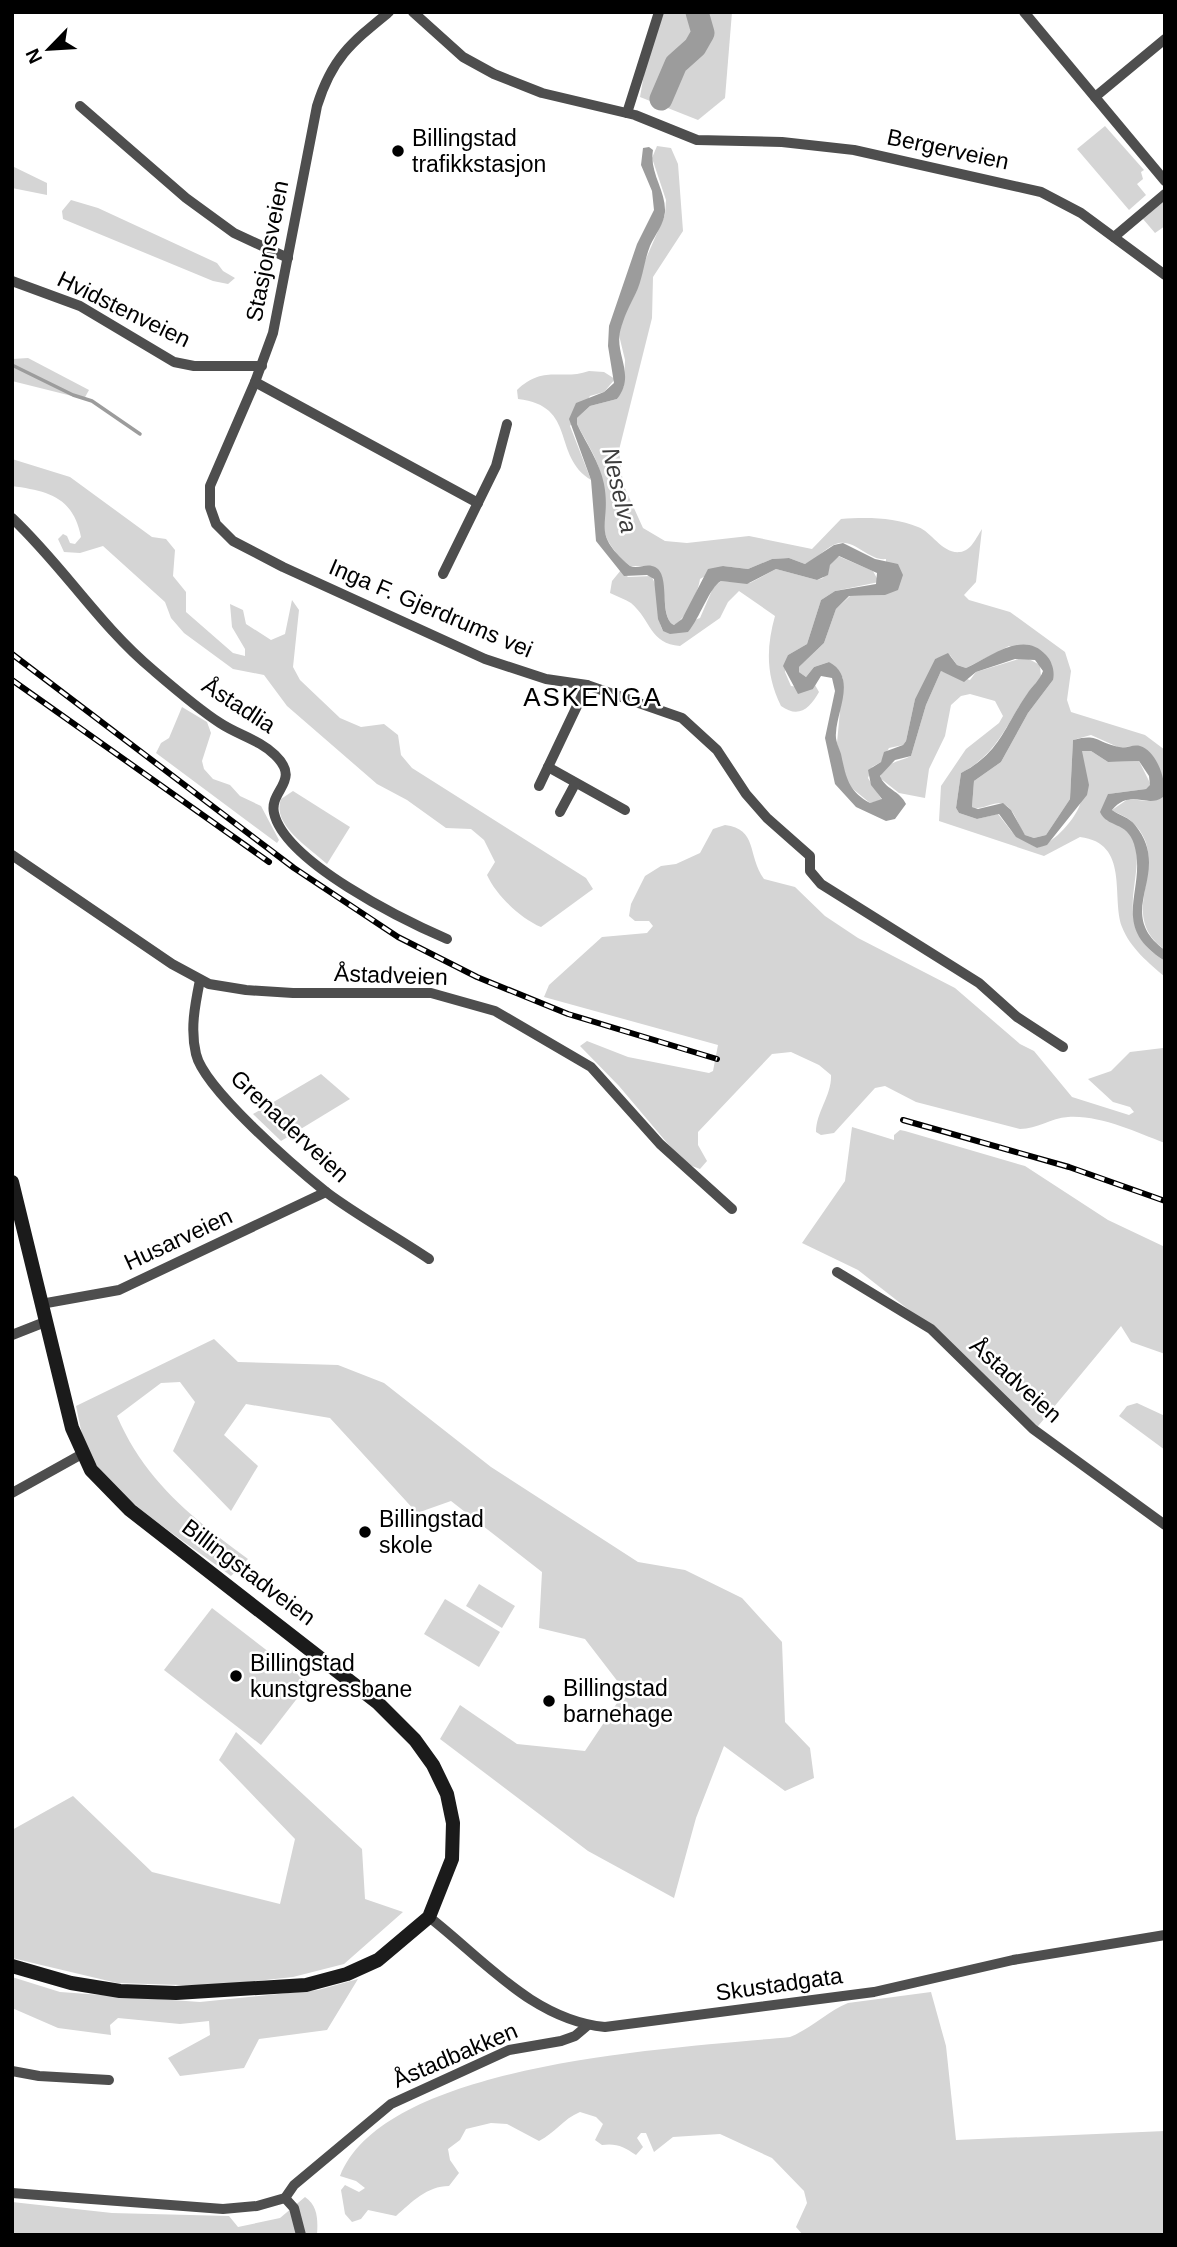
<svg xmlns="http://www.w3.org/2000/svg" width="1177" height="2247" font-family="Arial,sans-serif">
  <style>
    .green { fill: #d5d5d5 }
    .water { fill: #9c9c9c }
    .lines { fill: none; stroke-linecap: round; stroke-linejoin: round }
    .stream { stroke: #9c9c9c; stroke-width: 3.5 }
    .river { stroke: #9c9c9c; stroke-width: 23 }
    .street { stroke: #4e4e4e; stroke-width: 10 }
    .secondary { stroke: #1b1b1b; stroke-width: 14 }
    .rail-casing { stroke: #000; stroke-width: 6 }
    .rail { stroke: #fff; stroke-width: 3.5; stroke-dasharray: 10; stroke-linecap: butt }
    .poi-dot { fill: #000; stroke: #fff; stroke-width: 2.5 }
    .labels { text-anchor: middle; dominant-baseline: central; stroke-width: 5; stroke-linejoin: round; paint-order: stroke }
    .poi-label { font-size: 23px; fill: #000; stroke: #fff; text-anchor: start }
    .street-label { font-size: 23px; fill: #000; stroke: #fff }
    .water-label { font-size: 24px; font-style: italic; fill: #3d3d3d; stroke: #fff }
    .quarter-label { font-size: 26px; letter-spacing: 2px; fill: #000; stroke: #fff }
  </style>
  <rect width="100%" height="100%" fill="#fff"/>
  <!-- green -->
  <g class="green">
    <path d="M655,12H732L725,98L698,120L640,97Z"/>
    <path d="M1105,126L1144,170L1141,172L1143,179L1137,184L1146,195L1129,210L1077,149Z"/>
    <path d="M657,146L671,148L678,164L683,231L653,277L652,318L619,450L623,484L643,528L665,541L687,543L749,536L812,549L841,519C865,517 895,517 918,527C932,532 942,554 960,552C971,551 976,538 982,529L976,582L964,595L969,600L1010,612L1065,652L1071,671L1067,700L1071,712L1145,735L1165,750V950C1112,912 1177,862 1131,821C1126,816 1118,814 1112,810L1128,799L1147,801L1165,794L1161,773L1132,746L1120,748L1091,735L1073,740L1070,799L1046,835L1034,838L1025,835C1018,827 1017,816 1010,809C998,795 985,812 972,807L974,781L1001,762L1028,713L1053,680L1052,664L1009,646L966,668L957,665L950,655L935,659L915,699L906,741L903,745L889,748L881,762L872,767L868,778L882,800L870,803L848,785L837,743L843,678L829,662L814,667L806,677L799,672V667L824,643L836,609L850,596L885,595L886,559C869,561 856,540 839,543C828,545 816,560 805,564L789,558L772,559L748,569L723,566L700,579C698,593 686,619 674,625C659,617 672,586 650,566H630C587,530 611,513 599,468C594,453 584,438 577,424V418L590,406L617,399L624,386L625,360L619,335L624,314L636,293L644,263L665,215L666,200L652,158Z"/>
    <path d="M12,166L47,183V195L12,188Z"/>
    <path d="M71,200L98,208L217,263L223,271L235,278L228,284L213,281L63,219L62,211Z"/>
    <path d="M1165,200V226L1155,233L1143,219Z"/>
    <path d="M28,358L89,390L84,399L12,381V359Z"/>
    <path d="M589,371L604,372L615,379L604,392L590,396L570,426L591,480C551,455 578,406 518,399L517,390C544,364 562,381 589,371Z"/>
    <path d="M12,459L70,477L152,537L166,539L175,550L173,576L186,592V612L233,653L245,656V649L232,627L230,604L243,610L246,624L271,640L285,634L292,600L299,610L293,667L300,680L340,718L361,727L384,724L398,735L401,755L412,768L586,878L593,889L541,927C520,918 496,895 487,875L495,862L484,840L471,829L446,828L407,800L377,784L287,706L264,675L233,669L184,633L171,618L165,602L103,546L80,553L64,552L58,539L63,534L67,536L70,543L75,544L81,537C73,496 47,491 12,486Z"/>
    <path d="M838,556L873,571L879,582L835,591L821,600L807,644L788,655L785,672L791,686L813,689L815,685L819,692C810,708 799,719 781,706C766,676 766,648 775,616L739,591L728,602L720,618L680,646C650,644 651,620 631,603C625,599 616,596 610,593L612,581L621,570L628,577L651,576C662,592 654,614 663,631L700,618L713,588L721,581L750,583L776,569L817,580L823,578L830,565Z"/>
    <path d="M1025,657L1040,665L1041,677C1009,711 1005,750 961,773L956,808L959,813L977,819L998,814L1012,832L1037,848C1054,843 1077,818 1081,801C1084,785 1081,767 1082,751H1091L1108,762L1139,761L1151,785L1146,789L1108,794L1106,820C1112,822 1121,824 1126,829C1159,860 1100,923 1165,961V977C1149,963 1130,948 1122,927C1111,897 1130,843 1080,837L1044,856L939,821L941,786L966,749L999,723L1003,716L995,701L970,694L961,696L951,705L945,736L929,769L925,798L899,793L880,778C884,762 899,762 911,756L926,705L941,671L970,680L976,672Z"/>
    <path d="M182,707L207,722L211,733L202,761L204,769L213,779L230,785L240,796L261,806L279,840L277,843L156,753L161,743L169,738Z"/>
    <path d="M293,791L350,827L327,864C310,848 271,825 281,799Z"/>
    <path d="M725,825C758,829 747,855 764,879L795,887L825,916L858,938L955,988L1020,1044L1034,1051L1072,1097L1129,1115L1134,1112L1130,1107L1113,1102L1088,1079L1111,1071L1130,1052L1163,1048L1165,1143C1135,1132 1101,1115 1068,1117C1051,1118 1037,1129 1020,1129L916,1102L885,1086L875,1088L834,1133L821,1135L816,1132C816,1112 832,1095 831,1075L819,1065L791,1052L772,1054L698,1132V1145L707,1161L700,1169L684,1163L619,1086L580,1046L587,1041L628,1057L709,1073L713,1071L718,1045L544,997L549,985L602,937L647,933L653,926L649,921H635L629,916L631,904L645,876L661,866L676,864L700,853L713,829Z"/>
    <path d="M321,1074L350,1099L281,1141L253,1114Z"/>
    <path d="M852,1127L894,1140V1135L900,1130L905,1131L1025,1166L1108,1220L1165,1247V1354L1131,1342L1121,1326L1034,1431L941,1335L858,1270L802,1243L845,1181Z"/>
    <path d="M214,1339L238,1362L338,1365L384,1383L491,1467L638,1562L685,1570L742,1598L782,1642L785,1722L810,1748L814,1778L785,1791L724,1746L696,1818L674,1898L588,1851L440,1739L460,1705L517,1744L585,1751L625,1691L585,1639L539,1628L542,1572L451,1501L417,1513L330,1418L246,1404L224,1435L258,1466L231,1511L173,1451L195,1402L180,1382L161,1383L117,1416C145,1481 192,1518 248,1559L231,1576C191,1545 105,1493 87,1448C81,1435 79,1419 76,1406Z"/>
    <path d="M1137,1403L1165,1416V1450L1119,1416L1127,1406Z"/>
    <path d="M479,1584L515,1606L502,1628L466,1606Z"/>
    <path d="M445,1599L500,1632L479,1667L424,1634Z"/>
    <path d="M212,1608L309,1683L261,1745L164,1670Z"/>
    <path d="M236,1732L362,1849L365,1899L403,1912L344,1964L293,1977L212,1986L117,1983L12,1958V1830L73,1796L152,1872L280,1904L295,1839L219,1760Z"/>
    <path d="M12,1977L60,1992L200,2002L318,1990L358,1979L327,2030L259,2039L244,2068L180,2076L168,2058L210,2035L209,2021L180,2024L118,2018L110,2025L111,2035L58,2028L12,2008Z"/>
    <path d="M931,1992L946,2046L956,2140L1165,2131V2235H803L796,2227L807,2203L804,2191L772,2158L720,2134L673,2137L654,2152L646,2133H641L637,2138L643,2147L636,2155C624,2147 617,2143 602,2145L595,2140L603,2124L596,2117L580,2112C563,2119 555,2133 539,2141L507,2124L491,2123L466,2129L460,2140L448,2149L450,2160L459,2173L449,2186C427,2186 412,2202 396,2216L368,2210L361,2219L352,2222L345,2214L341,2190L345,2185L359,2192L365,2188L356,2181L340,2176C385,2060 683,2048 790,2037C812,2028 828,2011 848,2003Z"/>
    <path d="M305,2197C318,2206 318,2220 317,2235H12V2202L112,2213L229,2216L238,2227L280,2218Z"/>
  </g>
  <!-- water -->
  <path class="water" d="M649,147L653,150C649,173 666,190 665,212C664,224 655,235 650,246C644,261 643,278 636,293C629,307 624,316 620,332C615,355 636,375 617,399L590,406L577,418V424C586,443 600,463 604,484C612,526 589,531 630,566C638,569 645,564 652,566C673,570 657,616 674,625L682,619L708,569L723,566L748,569L772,559L789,558L805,564L834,545L843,543L875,559L898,564L903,575L898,590L885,595L849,596L836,609L824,643L799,667V672L806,677L814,667L829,662C857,677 837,710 836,733C835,741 839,747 841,754C846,777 848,791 870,803L882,799L871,785L868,770L881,762L884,752L903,745L906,741L915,699L935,659L948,653L957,665L966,668C989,658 1023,629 1046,655C1052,661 1055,671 1053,680L1028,713L1001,762L974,781L972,807L978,809L1003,803L1011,810L1025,835L1034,838L1046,835L1070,799L1073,740C1098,733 1096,742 1119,747C1126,749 1133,744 1140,746C1157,751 1168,783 1163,797C1147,809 1131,788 1112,810C1120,816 1129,817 1135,825C1175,874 1111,911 1165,950V961C1107,925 1148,890 1134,844C1127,821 1107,828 1100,812L1108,794L1146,789L1150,785L1149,776L1139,761L1108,762L1091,751H1082L1089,785L1087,795L1047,845L1037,848L1016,837L999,814L977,819L959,813L956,808L961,773C1000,753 1004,727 1027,694C1032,686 1040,680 1043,671L1035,660L1015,659L976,672L964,682L941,671L926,705L911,756L895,760L880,776C885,789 900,791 906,804L895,819L886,821L856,807L835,784L825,738L835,691L832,678L821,676L813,689L798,694L783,666L788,655L807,644L821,600L835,591L876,584L877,573L839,556L830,565L828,575L817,580L776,569L747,584L721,581C709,588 700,618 688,632L670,634L663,631L658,619L654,579L647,575L624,576L596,541L591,480L569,419L576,403L604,392L614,383L608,346L609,326L637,244L654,210L652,191L641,165L643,148Z"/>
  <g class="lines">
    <!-- stream -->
    <path class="stream" d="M12,365L73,395L92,401L140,434"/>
    <!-- river -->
    <path class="river" d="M661,99L676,64L695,47L703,33L697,12"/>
    <!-- street -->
    <g class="street">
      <path d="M389,12C351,43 332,58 317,106L273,333L255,382L210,486V507L216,524L233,541L283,567L485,659L546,679L587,685L682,718L717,750L746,794L767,818L810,856V871L821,884L979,983L1017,1017L1063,1047"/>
      <path d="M413,12L463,57L494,74L542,93L635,115L697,140L782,142L854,150L1041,192L1081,213L1165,275"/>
      <path d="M1024,12L1165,181"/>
      <path d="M1095,97L1165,39"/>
      <path d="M80,106L186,198L234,233L288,258"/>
      <path d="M627,113L659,12"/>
      <path d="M1114,237L1165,194"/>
      <path d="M12,281L80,306L174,362L194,366H262"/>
      <path d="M255,382L478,503"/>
      <path d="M12,518C63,566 100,626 153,670C174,688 197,708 220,723C238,735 260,740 275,755C302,781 269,790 274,813C285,862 403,920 447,939"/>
      <path d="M443,574L496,466L507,424"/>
      <path d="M548,767L625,810"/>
      <path d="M539,786L587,685"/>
      <path d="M560,812L575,784"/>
      <path d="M12,855L172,964L209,984L246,990L293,993H431L495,1011L591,1067L660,1144L732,1209"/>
      <path d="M200,980C195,1005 190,1029 196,1054C204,1089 296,1168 326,1192C358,1216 395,1236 429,1259"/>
      <path d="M837,1272L931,1329L1033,1429L1165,1525"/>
      <path d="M41,1304L119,1290L326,1192"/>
      <path d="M12,1335L45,1322"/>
      <path d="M12,1493L82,1454"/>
      <path d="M429,1917C483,1959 533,2020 605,2027L874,1992L1013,1960L1165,1935"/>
      <path d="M12,2071L39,2076L109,2080"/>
      <path d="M12,2193L223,2209L257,2206L285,2198L294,2185L391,2104L509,2050L561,2041L575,2036L588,2025"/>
      <path d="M285,2198L294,2208L301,2235"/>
    </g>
    <!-- secondary -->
    <path class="secondary" d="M12,1182L72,1428L91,1470L130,1510L378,1703L415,1740L433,1765L447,1794L453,1823L452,1859L429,1917L378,1960L347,1974L306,1985L176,1993L120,1991L71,1983L12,1966"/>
    <defs>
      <g id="rail">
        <path d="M12,654L294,868L398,937L477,977L568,1014L717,1059"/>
        <path d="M12,680L269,862"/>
        <path d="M903,1120L1069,1167L1165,1201"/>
      </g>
    </defs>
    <!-- rail casing -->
    <use href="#rail" class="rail-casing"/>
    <!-- rail -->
    <use href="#rail" class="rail"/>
  </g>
  <!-- markers -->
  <g class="poi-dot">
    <circle cx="398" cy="151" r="7"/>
    <circle cx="365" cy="1532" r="7"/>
    <circle cx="236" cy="1676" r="7"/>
    <circle cx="549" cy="1701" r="7"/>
  </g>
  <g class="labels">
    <!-- poi labels -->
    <g class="poi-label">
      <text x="412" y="138">Billingstad<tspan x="412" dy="26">trafikkstasjon</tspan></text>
      <text x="379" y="1519">Billingstad<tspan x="379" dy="26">skole</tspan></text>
      <text x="250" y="1663">Billingstad<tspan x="250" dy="26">kunstgressbane</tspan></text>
      <text x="563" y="1688">Billingstad<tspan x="563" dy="26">barnehage</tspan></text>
    </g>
    <!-- street labels -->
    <g class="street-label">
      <text transform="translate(948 149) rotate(12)">Bergerveien</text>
      <text transform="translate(267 251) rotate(-79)">Stasjonsveien</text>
      <text transform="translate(124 309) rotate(26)">Hvidstenveien</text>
      <text transform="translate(431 608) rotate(23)">Inga F. Gjerdrums vei</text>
      <text transform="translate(239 705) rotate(33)">Åstadlia</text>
      <text transform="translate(391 975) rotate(2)">Åstadveien</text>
      <text transform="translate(290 1126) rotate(43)">Grenaderveien</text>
      <text transform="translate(178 1239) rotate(-25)">Husarveien</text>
      <text transform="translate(1016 1380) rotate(42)">Åstadveien</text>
      <text transform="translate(249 1572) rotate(37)">Billingstadveien</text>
      <text transform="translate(779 1984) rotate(-8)">Skustadgata</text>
      <text transform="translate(455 2055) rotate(-23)">Åstadbakken</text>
    </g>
    <!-- water labels -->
    <g class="water-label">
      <text transform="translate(620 490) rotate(77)">Neselva</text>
    </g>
    <!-- quarter labels -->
    <g class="quarter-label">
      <text x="593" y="697">ASKENGA</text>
    </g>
  </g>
  <!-- border -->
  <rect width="1177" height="2247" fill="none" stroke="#000000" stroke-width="28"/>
  <!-- north arrow -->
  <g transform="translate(49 49) rotate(245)" stroke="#ffffff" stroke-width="5" paint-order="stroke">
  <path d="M0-5L12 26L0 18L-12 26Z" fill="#000000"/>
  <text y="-10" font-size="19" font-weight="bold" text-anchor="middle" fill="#000000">N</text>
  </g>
</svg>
